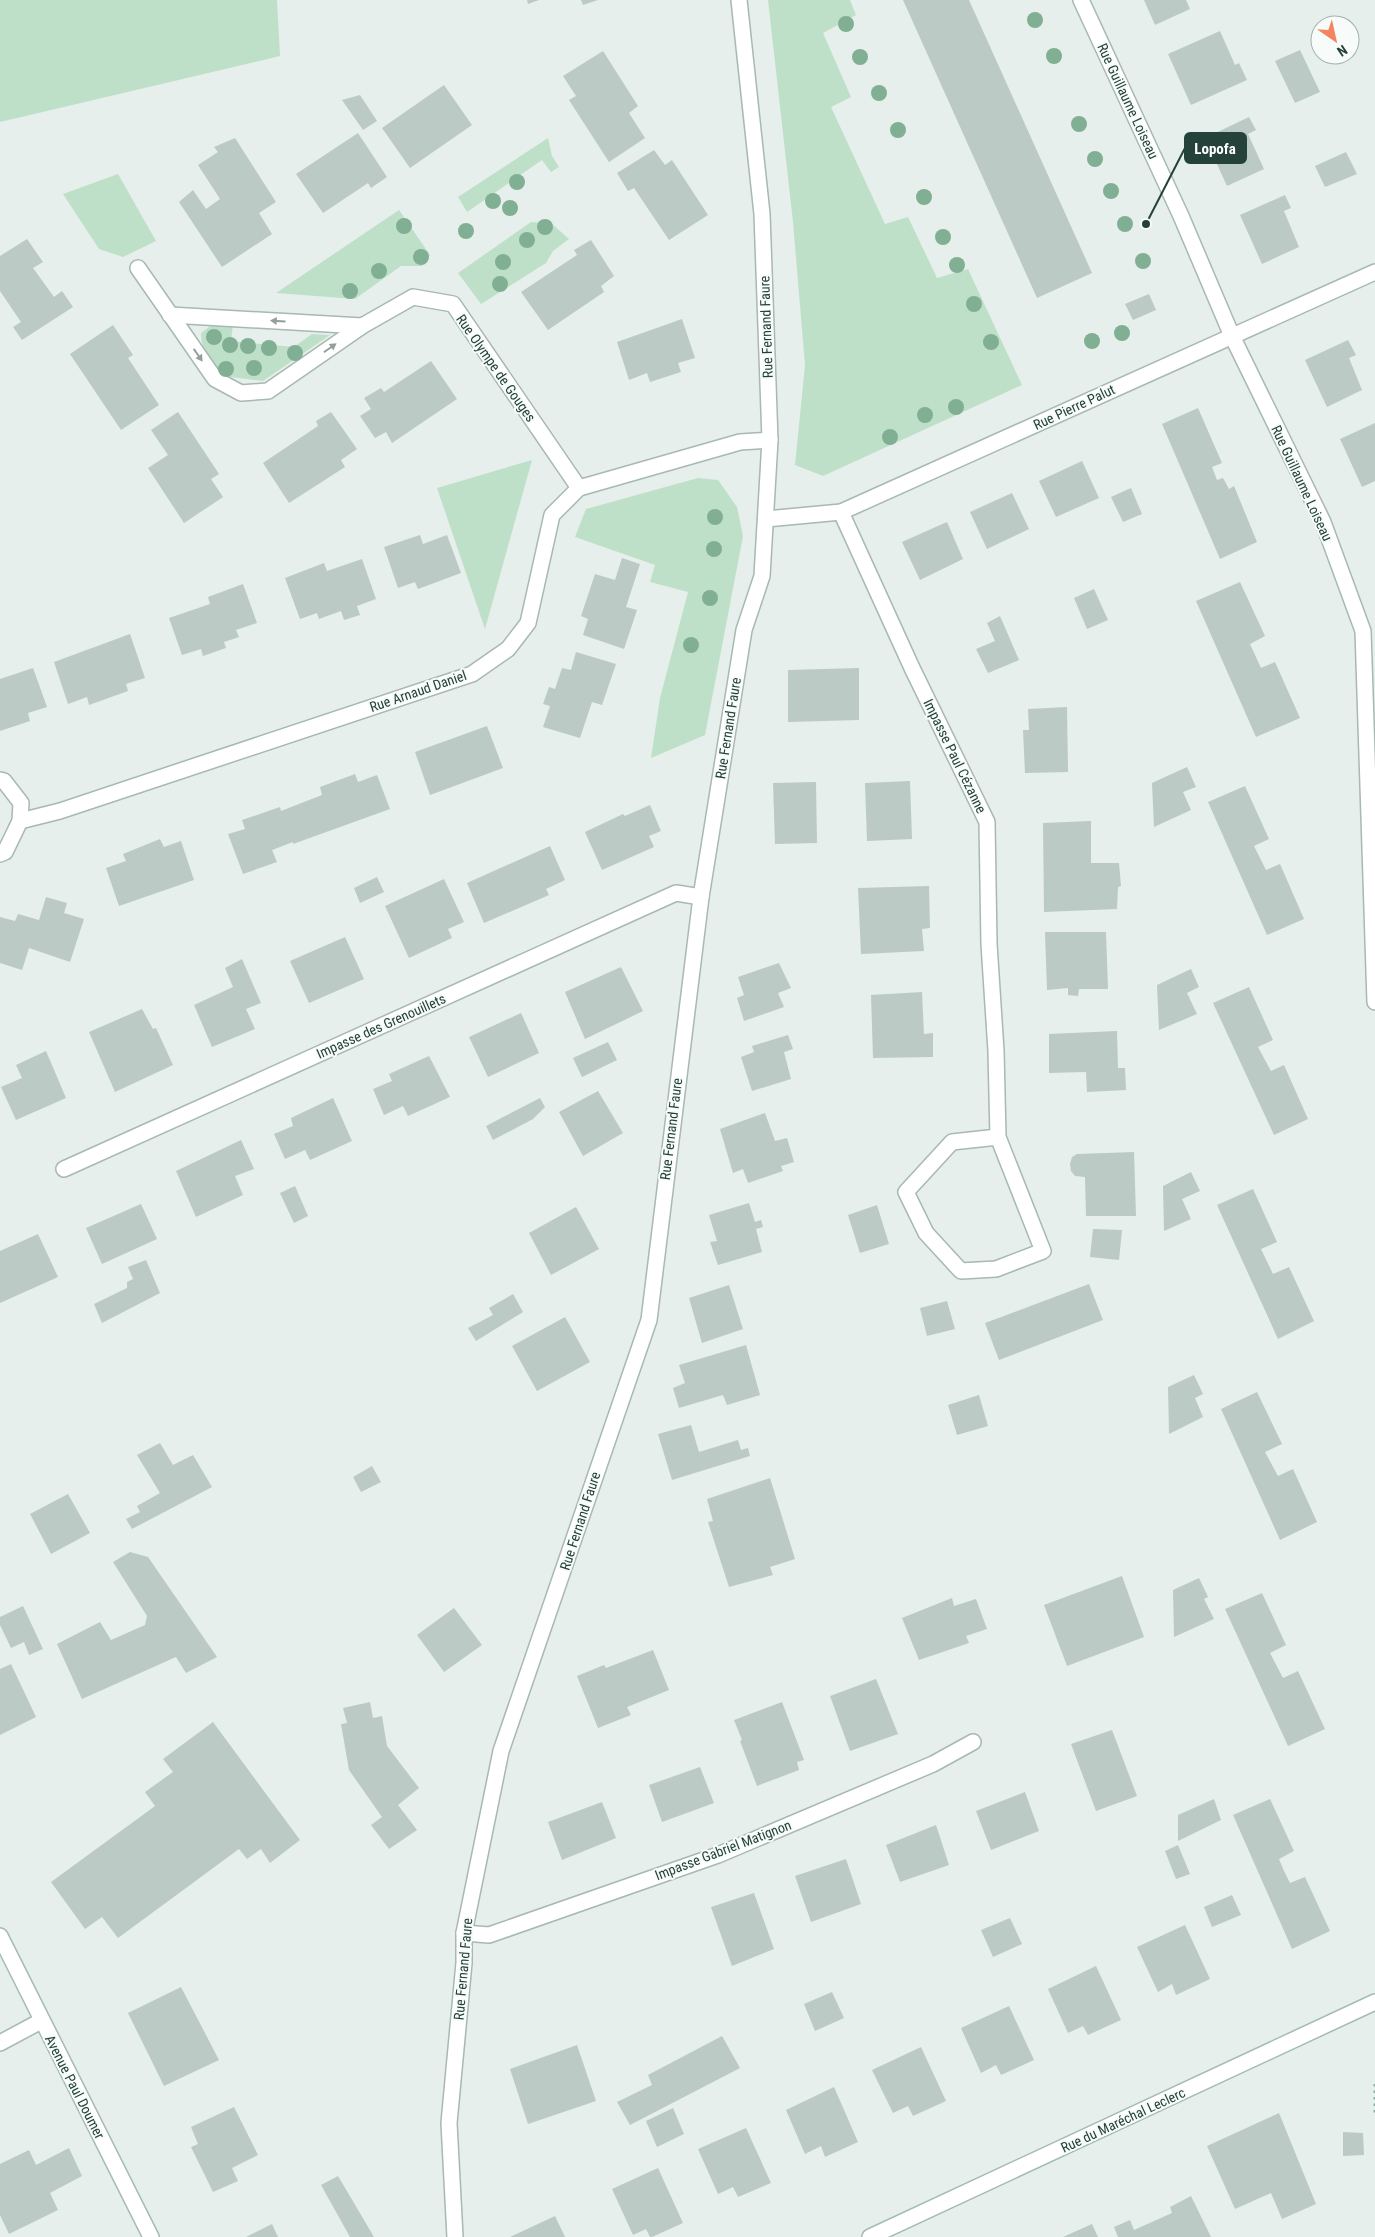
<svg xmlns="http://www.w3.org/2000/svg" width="1375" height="2237" font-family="'Roboto Condensed',sans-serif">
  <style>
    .green { fill: #bfe0c8 }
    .building { fill: #bbcac4 }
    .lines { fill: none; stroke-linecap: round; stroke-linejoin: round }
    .minor-casing { stroke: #a8b8b2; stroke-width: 18 }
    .secondary-casing { stroke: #a4bbb3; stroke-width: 18 }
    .path { stroke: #86b3a5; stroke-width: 3; stroke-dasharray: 2.5 4; stroke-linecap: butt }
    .minor { stroke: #fff; stroke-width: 15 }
    .secondary { stroke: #fff; stroke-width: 15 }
    .tree { fill: #80af93 }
    .oneway { fill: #92a09c }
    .labels { text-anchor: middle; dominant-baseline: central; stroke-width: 4; stroke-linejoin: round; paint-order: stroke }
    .street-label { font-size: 14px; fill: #24423a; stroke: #f7fbf9 }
    .leader { fill: none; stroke: #24423a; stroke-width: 2 }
    .callout-dot { fill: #24423a; stroke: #f7fbf9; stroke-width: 2 }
    .callout { fill: #24423a; stroke: #24423a; stroke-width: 2 }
    .callout-label { font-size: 15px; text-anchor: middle; font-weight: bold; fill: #fff }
  </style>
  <rect width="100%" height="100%" fill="#e6efeb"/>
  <!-- green -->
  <g class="green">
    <path d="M0,0H277L280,56L0,122Z"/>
    <path d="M768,0H850L856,15L823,33L851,97L831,107L885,224L908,217L937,278L968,269L1022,385L823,476L795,465L805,365L793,222Z"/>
    <path d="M548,138L552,156L559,167L551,172L542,160L467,212L458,197Z"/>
    <path d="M118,174L156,241L123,257L99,249L63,194Z"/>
    <path d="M399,210L430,255L422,266H401L355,299L276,293Z"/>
    <path d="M531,222L551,223L569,239L553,251L546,263L481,304L458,273Z"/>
    <path d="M214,323L233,324L231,341L294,347L312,334L330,335L263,381L223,376C212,363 201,351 201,333Z"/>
    <path d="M532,460L485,629L437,488Z"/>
    <path d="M698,478L718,480L737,507L743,536L705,735L651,758L660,698L688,592L650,582L655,565L575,537L586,509Z"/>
  </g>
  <!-- building -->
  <g class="building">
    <path d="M527,0H539L528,4Z"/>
    <path d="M581,0H598L583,5Z"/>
    <path d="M903,0H969L1092,273L1037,298Z"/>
    <path d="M1144,0H1186L1190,9L1155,25Z"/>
    <path d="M1220,31L1235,65L1239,63L1247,80L1191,105L1168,54Z"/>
    <path d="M1300,50L1320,92L1295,103L1275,61Z"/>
    <path d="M603,51L638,106L629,113L645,138L609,162L569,100L576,96L563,76Z"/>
    <path d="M444,85L472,125L410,168L382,128Z"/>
    <path d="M360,95L377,121L363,130L342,100Z"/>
    <path d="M1249,117L1256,130L1248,134L1264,169L1227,186L1205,138Z"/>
    <path d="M358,133L387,177L371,188L368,183L323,213L296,174Z"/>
    <path d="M235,138L276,202L259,213L272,234L222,267L179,202L193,190L206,209L220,199L198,165L218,152L214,147Z"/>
    <path d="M654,150L665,165L672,160L708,215L669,240L634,188L628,191L617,173Z"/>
    <path d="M1346,152L1357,174L1325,187L1315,166Z"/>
    <path d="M1285,195L1291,208L1284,211L1299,247L1262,264L1240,215Z"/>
    <path d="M27,239L43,262L33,268L54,297L62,291L73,307L22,340L13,327L21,322L0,291V256Z"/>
    <path d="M591,240L614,276L601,286L604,292L548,330L521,292L577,255L574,250Z"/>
    <path d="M1149,294L1156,310L1133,320L1125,304Z"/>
    <path d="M682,319L695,358L678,363L681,372L650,382L647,373L629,380L617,342Z"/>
    <path d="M113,325L133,355L128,358L159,405L121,430L70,354Z"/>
    <path d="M1348,340L1356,355L1349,358L1362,390L1327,407L1305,360Z"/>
    <path d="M431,361L457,399L392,443L386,432L375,438L360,416L371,409L364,398L381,388L384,392Z"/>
    <path d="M1198,408L1222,463L1212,467L1217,480L1223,478L1229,489L1234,486L1257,542L1220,559L1162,424Z"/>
    <path d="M178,412L219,474L211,479L223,497L184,523L148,468L168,455L151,430Z"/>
    <path d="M331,412L357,449L341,460L345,467L289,503L263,463L318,426L316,421Z"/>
    <path d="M1375,423V481L1362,487L1340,439Z"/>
    <path d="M1082,461L1099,498L1056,517L1039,481Z"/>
    <path d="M1131,488L1142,514L1123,522L1111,497Z"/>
    <path d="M1012,493L1029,529L987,549L970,512Z"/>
    <path d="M947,522L963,559L920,580L902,542Z"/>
    <path d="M420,535L423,544L447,535L461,573L418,589L415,582L398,588L384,547Z"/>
    <path d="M622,558L640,564L626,607L637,610L624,649L583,635L588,619L581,616L595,574L615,580Z"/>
    <path d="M362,559L376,599L357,606L360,615L344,620L341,611L319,619L317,613L300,619L285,578L324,563L327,571Z"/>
    <path d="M1240,582L1265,636L1250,644L1261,668L1275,662L1300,718L1256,737L1196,601Z"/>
    <path d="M243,584L257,623L236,630L239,637L224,642L226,648L203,656L201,649L182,655L169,618L210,604L208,597Z"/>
    <path d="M1094,589L1108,620L1087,629L1074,598Z"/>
    <path d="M1000,616L1019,660L988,673L976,649L995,641L987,623Z"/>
    <path d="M130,634L145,678L126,684L128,691L89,705L87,697L68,704L54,662Z"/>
    <path d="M576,652L616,664L602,705L592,702L580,738L543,727L550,706L543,704L549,687L555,689L562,668L571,670Z"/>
    <path d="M33,668L47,707L28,713L30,721L0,731V679Z"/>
    <path d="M859,668V720L788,722V670Z"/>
    <path d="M1067,707L1068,772L1025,773L1023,730H1029L1028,709Z"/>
    <path d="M487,726L503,768L430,795L415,752Z"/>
    <path d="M1187,767L1196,787L1183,792L1191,810L1154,827L1152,783Z"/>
    <path d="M355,774L358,782L377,775L390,809L293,844V842L272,850L277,862L243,874L228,834L245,829L242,820L280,807L281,811L322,795L320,787Z"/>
    <path d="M910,781L912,839L867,841L865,783Z"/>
    <path d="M816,782L817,843L775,844L773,783Z"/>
    <path d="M1245,786L1269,839L1254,846L1266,870L1280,864L1304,919L1267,935L1208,802Z"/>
    <path d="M650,805L661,831L649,836L654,847L602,870L585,832L623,814L625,816Z"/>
    <path d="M1091,821V863H1119L1121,886L1118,887L1117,909L1044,912L1043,823Z"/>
    <path d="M160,839L164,847L181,841L194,880L119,906L106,868L126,861L123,854Z"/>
    <path d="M550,846L565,880L546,889L549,895L484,923L467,883Z"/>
    <path d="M377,877L384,892L360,903L354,888Z"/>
    <path d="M444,879L464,922L448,929L452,938L409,958L385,906Z"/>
    <path d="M929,886L930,928L922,929L924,951L861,954L858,888Z"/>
    <path d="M46,897L67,903L64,913L84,919L70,962L29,948L22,970L0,963V917L15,921L18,914L39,920Z"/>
    <path d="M1045,932H1106L1108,989H1079L1078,996L1068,995V988L1047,990Z"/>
    <path d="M345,937L364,979L309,1003L290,961Z"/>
    <path d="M242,959L261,1003L246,1009L255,1029L212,1047L194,1005L233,987L225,968Z"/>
    <path d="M779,963L791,988L778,993L784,1007L744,1021L737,998L744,995L738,977Z"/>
    <path d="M621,967L643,1011L585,1039L565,992Z"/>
    <path d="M1191,969L1199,987L1187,993L1197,1014L1159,1030L1157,985Z"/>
    <path d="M1249,987L1273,1040L1258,1047L1271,1071L1284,1065L1308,1119L1274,1135L1213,1003Z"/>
    <path d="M922,992L924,1034L933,1033V1057L873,1058L871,995Z"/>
    <path d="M142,1009L153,1029L156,1028L173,1065L115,1092L89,1032Z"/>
    <path d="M521,1013L539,1053L488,1077L469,1037Z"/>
    <path d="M1117,1031L1118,1068H1125L1126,1090L1087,1092L1086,1072L1049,1073V1034Z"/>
    <path d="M788,1035L793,1049L784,1052L791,1079L752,1091L741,1057L754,1052L752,1046Z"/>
    <path d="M608,1042L617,1060L582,1077L573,1058Z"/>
    <path d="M46,1051L66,1098L16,1120L1,1087L22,1078L16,1065Z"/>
    <path d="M429,1056L450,1097L408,1116L403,1106L384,1115L373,1089L392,1081L389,1074Z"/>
    <path d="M598,1091L623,1133L583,1156L559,1112Z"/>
    <path d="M333,1098L352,1141L310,1160L305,1150L285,1159L274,1134L293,1126L291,1118Z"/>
    <path d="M540,1098L545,1107L533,1119L493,1140L486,1126Z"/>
    <path d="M765,1113L775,1141L787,1138L794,1162L781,1166L783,1171L748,1183L743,1169L733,1173L720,1129Z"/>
    <path d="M241,1140L254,1169L235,1176L243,1195L196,1217L176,1171Z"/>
    <path d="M1134,1152L1136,1216H1086L1085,1177L1075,1176L1071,1171L1070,1164L1072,1157L1077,1154Z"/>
    <path d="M1191,1172L1200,1191L1182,1199L1191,1219L1164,1231L1163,1186Z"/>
    <path d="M295,1186L308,1216L294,1223L280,1193Z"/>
    <path d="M1253,1189L1277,1242L1261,1249L1273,1274L1289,1267L1314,1321L1278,1339L1217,1205Z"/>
    <path d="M749,1203L755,1222L761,1220L763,1227L756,1229L762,1252L718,1265L710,1242L717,1241L709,1215Z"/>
    <path d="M141,1204L157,1239L102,1264L86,1228Z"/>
    <path d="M877,1205L889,1244L860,1253L848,1215Z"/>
    <path d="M576,1207L599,1249L551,1275L529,1233Z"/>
    <path d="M1093,1229L1122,1230L1119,1260L1090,1257Z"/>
    <path d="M38,1234L58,1277L0,1303V1251Z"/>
    <path d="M146,1260L160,1293L102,1323L94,1304L127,1288V1282L133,1279L128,1267Z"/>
    <path d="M1089,1284L1103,1320L999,1360L985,1323Z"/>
    <path d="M729,1285L743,1329L702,1343L689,1298Z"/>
    <path d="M513,1294L523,1312L476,1341L468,1328L493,1315L489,1308Z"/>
    <path d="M947,1301L955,1329L927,1336L920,1308Z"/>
    <path d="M565,1317L590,1362L537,1391L512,1346Z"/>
    <path d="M746,1345L760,1395L727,1405L723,1395L679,1408L673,1388L685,1383L679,1365Z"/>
    <path d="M1194,1375L1203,1394L1195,1398L1203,1417L1169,1434L1168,1387Z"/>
    <path d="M1257,1392L1282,1444L1265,1452L1278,1476L1293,1469L1317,1522L1280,1540L1221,1409Z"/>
    <path d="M979,1395L988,1426L957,1435L948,1405Z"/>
    <path d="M691,1425L699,1452L738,1440L741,1450L748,1448L750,1456L672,1480L658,1434Z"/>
    <path d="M160,1443L173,1465L193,1455L212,1487L132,1529L126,1519L140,1512L137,1506L160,1493L137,1455Z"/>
    <path d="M372,1466L381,1482L361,1492L353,1477Z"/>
    <path d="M770,1478L795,1559L770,1567L773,1575L729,1587L708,1522L713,1521L707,1499Z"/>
    <path d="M68,1494L90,1533L51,1554L30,1514Z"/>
    <path d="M130,1552L148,1557L217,1657L186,1673L176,1657L82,1699L57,1644L100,1622L111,1640L145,1625L147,1616L113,1562Z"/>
    <path d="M1122,1576L1144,1637L1067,1666L1044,1605Z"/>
    <path d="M1199,1578L1208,1597L1204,1599L1214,1619L1174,1637L1173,1590Z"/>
    <path d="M1262,1593L1286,1645L1270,1653L1283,1678L1298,1671L1325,1729L1288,1746L1225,1609Z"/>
    <path d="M952,1598L954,1606L976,1599L987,1629L966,1636L969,1643L919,1660L902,1618Z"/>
    <path d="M23,1606L43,1649L29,1655L24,1642L11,1648L0,1625V1617Z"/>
    <path d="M454,1608L482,1645L444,1672L417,1635Z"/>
    <path d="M653,1650L669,1690L627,1707L631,1715L598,1728L577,1676L604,1665L606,1668Z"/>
    <path d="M11,1664L36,1717L0,1735V1669Z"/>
    <path d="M876,1679L898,1734L850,1751L830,1696Z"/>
    <path d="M370,1702L373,1718L382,1716L387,1746L419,1788L398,1805L417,1830L389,1849L371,1825L382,1817L349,1770L341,1724L347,1723L343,1708Z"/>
    <path d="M782,1702L804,1760L797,1762L799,1770L757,1786L740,1741L742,1740L734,1720Z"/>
    <path d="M213,1722L300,1840L270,1863L261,1849L247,1859L239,1849L118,1938L102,1917L85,1929L51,1882L155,1806L145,1792L173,1772L163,1759Z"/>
    <path d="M1112,1730L1137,1796L1096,1811L1071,1744Z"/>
    <path d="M700,1767L714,1803L662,1822L649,1785Z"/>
    <path d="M1025,1792L1039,1831L991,1850L976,1811Z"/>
    <path d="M1214,1799L1221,1820L1178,1841V1815Z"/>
    <path d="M1270,1799L1294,1851L1279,1859L1284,1871L1290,1883L1305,1877L1330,1931L1292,1949L1233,1815Z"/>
    <path d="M602,1802L616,1838L562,1860L548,1822Z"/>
    <path d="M936,1825L949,1865L900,1882L886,1845Z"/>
    <path d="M1178,1845L1190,1874L1176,1879L1165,1851Z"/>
    <path d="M846,1859L861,1904L811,1922L795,1876Z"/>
    <path d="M754,1893L774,1949L732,1966L711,1907Z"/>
    <path d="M1232,1895L1241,1915L1212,1927L1204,1907Z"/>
    <path d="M1010,1918L1022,1944L993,1957L981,1930Z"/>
    <path d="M1185,1925L1210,1979L1176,1995L1172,1984L1158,1992L1137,1947Z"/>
    <path d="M1096,1966L1121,2020L1088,2035L1083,2026L1068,2033L1048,1989Z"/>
    <path d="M181,1987L219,2060L164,2086L128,2013Z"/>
    <path d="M832,1992L844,2018L815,2031L804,2004Z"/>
    <path d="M1009,2006L1034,2060L1001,2075L996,2065L981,2073L961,2028Z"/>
    <path d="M722,2036L740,2068L630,2125L617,2102L652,2085L648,2075Z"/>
    <path d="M577,2045L596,2101L528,2124L510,2069Z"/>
    <path d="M921,2047L946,2101L913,2116L908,2106L893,2113L872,2070Z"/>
    <path d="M834,2087L858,2142L825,2157L821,2146L805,2154L786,2110Z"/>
    <path d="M234,2107L258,2155L232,2168L238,2181L213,2192L191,2147L198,2144L191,2127Z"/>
    <path d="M673,2108L684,2134L657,2147L646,2121Z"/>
    <path d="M1279,2113L1316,2204L1282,2219L1271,2193L1235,2209L1207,2146Z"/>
    <path d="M746,2128L771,2183L738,2197L733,2187L718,2194L698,2149Z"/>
    <path d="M1343,2132L1363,2133L1364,2155L1343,2156Z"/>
    <path d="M69,2148L82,2176L50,2193L58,2210L9,2234L0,2215V2164L29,2150L36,2165Z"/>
    <path d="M658,2168L683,2223L652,2237H650L646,2229L633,2235L612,2189Z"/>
    <path d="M338,2176L374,2237H350L321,2185Z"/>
    <path d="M1191,2196L1211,2237H1118L1114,2227L1130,2220L1134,2230L1172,2213L1170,2207Z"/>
    <path d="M555,2216L565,2237H510Z"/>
    <path d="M272,2224L278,2237H246Z"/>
    <path d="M1092,2224L1098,2237H1063Z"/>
  </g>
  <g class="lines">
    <defs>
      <g id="minor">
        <path d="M1081,0L1181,216L1232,336L1323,522L1363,631L1375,1002"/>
        <path d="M138,268L215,379L241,393L268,391L362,326L413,297L453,304L579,488"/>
        <path d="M170,315L362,326"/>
        <path d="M841,512L912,668L987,822L989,944L996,1051L998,1137L1043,1251L996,1269L961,1271L926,1233L906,1192L952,1142L998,1137"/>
        <path d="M766,519L841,512L1375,272"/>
        <path d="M0,780L4,781L21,803L20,821L5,852L0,854"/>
        <path d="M20,821L60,811L472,674L508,649L528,623L552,515L579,488L740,442L770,440"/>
        <path d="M64,1169L676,893L701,897"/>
        <path d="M464,1933L489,1935L718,1855L933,1764L973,1742"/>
        <path d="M0,2043L41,2021"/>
        <path d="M455,2237L449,2123L464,1963V1933L501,1751L649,1320L701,897L744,630L762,576L770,440L762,214L739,0"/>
      </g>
      <g id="secondary">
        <path d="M0,1936L151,2237"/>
        <path d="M870,2237L1375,2002"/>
      </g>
    </defs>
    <!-- minor casing -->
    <use href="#minor" class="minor-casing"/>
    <!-- secondary casing -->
    <use href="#secondary" class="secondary-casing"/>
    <!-- path -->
    <path class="path" d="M1375,2084V2116"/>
    <!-- minor -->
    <use href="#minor" class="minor"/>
    <!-- secondary -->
    <use href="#secondary" class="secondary"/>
  </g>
  <!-- trees -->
  <g class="tree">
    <circle cx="1035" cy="20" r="8"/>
    <circle cx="846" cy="24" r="8"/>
    <circle cx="1054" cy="56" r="8"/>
    <circle cx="860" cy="57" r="8"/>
    <circle cx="879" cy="93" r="8"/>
    <circle cx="1079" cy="124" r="8"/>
    <circle cx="898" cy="130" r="8"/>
    <circle cx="1095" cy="159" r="8"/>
    <circle cx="517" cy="182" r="8"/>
    <circle cx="1111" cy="191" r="8"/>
    <circle cx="924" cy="197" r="8"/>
    <circle cx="493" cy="201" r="8"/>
    <circle cx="510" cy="208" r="8"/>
    <circle cx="1125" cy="224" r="8"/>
    <circle cx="404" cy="226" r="8"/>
    <circle cx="545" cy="227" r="8"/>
    <circle cx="466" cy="231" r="8"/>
    <circle cx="943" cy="237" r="8"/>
    <circle cx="527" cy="240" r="8"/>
    <circle cx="421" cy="257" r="8"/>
    <circle cx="1143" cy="261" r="8"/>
    <circle cx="503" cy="262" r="8"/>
    <circle cx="957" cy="265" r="8"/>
    <circle cx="379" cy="271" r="8"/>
    <circle cx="500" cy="284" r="8"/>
    <circle cx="350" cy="291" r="8"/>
    <circle cx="974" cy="304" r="8"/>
    <circle cx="1122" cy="333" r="8"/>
    <circle cx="214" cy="337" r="8"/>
    <circle cx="1092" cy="341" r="8"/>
    <circle cx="991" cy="342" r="8"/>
    <circle cx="230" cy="345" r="8"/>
    <circle cx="248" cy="346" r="8"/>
    <circle cx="269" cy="348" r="8"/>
    <circle cx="295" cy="353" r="8"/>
    <circle cx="254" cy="368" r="8"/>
    <circle cx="226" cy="369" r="8"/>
    <circle cx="956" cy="407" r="8"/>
    <circle cx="925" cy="415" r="8"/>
    <circle cx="890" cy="437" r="8"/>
    <circle cx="715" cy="517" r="8"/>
    <circle cx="714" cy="549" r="8"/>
    <circle cx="710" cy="598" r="8"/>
    <circle cx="691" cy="645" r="8"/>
  </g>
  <!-- one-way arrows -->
  <defs><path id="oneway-solid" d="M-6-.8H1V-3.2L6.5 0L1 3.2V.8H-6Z" transform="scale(1.25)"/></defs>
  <g class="oneway">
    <use href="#oneway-solid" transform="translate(278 321) rotate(-177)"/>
    <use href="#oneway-solid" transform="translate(330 348) rotate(-35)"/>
    <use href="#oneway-solid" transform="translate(198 355) rotate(55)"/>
  </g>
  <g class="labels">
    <!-- street labels -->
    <g class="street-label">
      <text transform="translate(1128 101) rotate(65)">Rue Guillaume Loiseau</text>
      <text transform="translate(766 327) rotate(-92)">Rue Fernand Faure</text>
      <text transform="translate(496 368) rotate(55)">Rue Olympe de Gouges</text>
      <text transform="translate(1074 407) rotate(-25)">Rue Pierre Palut</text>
      <text transform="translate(1302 483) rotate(65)">Rue Guillaume Loiseau</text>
      <text transform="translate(418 691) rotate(-19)">Rue Arnaud Daniel</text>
      <text transform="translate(728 728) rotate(-81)">Rue Fernand Faure</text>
      <text transform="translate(955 756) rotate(64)">Impasse Paul Cézanne</text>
      <text transform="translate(381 1026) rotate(-24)">Impasse des Grenouillets</text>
      <text transform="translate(671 1129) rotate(-83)">Rue Fernand Faure</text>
      <text transform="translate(580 1521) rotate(-72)">Rue Fernand Faure</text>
      <text transform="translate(723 1850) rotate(-21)">Impasse Gabriel Matignon</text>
      <text transform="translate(463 1969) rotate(-85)">Rue Fernand Faure</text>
      <text transform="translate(75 2087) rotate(63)">Avenue Paul Doumer</text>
      <text transform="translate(1123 2120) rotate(-25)">Rue du Maréchal Leclerc</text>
    </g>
  </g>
  <!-- callouts -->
  <path class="leader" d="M1146 224L1185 148"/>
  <circle class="callout-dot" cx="1146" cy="224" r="5"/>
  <rect class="callout" x="1185" y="133" width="61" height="30" rx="5"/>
  <g class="callout-label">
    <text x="1215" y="154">Lopofa</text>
  </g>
  <!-- north arrow -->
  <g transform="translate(1335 40) rotate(146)"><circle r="24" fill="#f7fbf9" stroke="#a3b1ad"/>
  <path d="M0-4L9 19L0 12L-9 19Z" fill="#f4845f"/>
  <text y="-8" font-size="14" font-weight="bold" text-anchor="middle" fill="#24423a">N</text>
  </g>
</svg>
